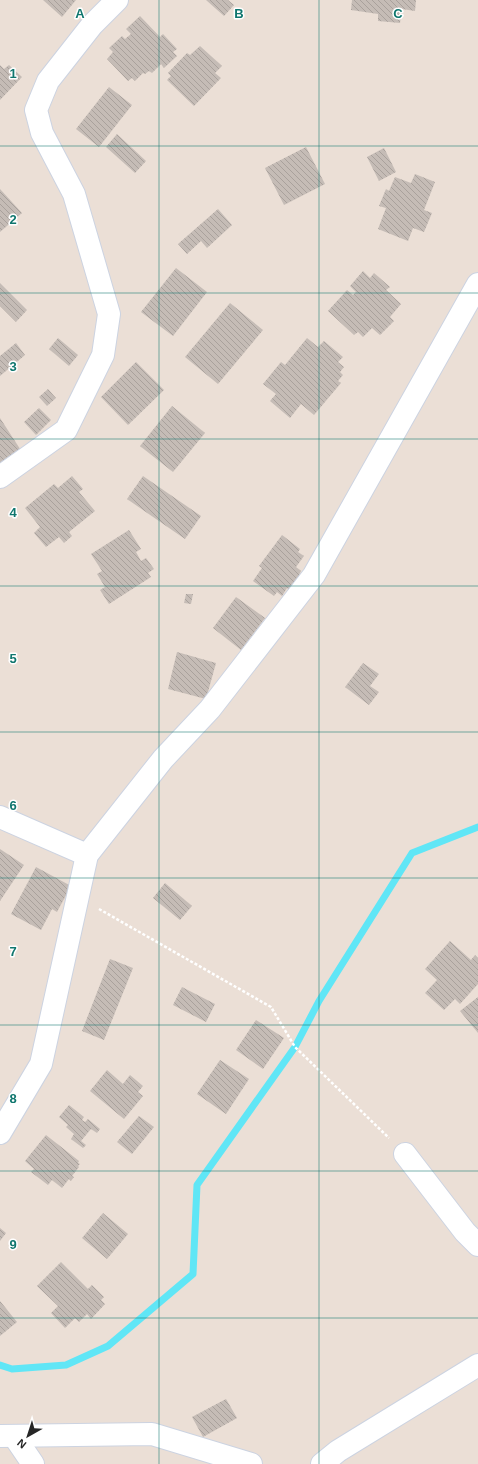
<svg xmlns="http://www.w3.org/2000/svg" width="478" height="1464" font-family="Arial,sans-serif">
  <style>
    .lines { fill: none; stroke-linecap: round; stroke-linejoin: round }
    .stream { stroke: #60e6f6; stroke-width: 7 }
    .building { fill: url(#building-back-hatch) }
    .minor-casing { stroke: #ccd3e1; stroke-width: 24 }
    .path { stroke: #fff; stroke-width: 2.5; stroke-dasharray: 3 2; stroke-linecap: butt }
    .minor { stroke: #fff; stroke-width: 22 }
    .grid { fill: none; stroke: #0f766e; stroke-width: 1; stroke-opacity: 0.55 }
    .grid-label { font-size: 13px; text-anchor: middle; font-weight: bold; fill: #0f766e; stroke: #fff; stroke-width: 3; stroke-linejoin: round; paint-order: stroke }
  </style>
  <defs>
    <pattern id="building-back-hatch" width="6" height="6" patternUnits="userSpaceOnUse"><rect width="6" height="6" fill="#c5bcb6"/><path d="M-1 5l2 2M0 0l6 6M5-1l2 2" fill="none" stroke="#a9a19c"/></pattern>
  </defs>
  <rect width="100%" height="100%" fill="#ebdfd6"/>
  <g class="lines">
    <!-- stream -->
    <path class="stream" d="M0,1365L12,1369L66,1365L108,1346L193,1274L197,1185L295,1047L319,1001L412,853L478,827"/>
  </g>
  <!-- building -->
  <g class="building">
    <path d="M43,0H76L62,17Z"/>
    <path d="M206,0H228L234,5L224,16Z"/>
    <path d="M352,0H416L415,11L402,9L400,23L378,21V14L351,10Z"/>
    <path d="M140,16L160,37L163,34L177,49L173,52L177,56L164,68L161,64L152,73L149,71L145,74L143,73L135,81L132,78L128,81L107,59L113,52L109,48L122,36L125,39L131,34L126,29Z"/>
    <path d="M200,46L222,66L215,73L221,78L194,106L167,80L171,76L168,73L187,53L190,55Z"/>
    <path d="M0,65L4,69L9,65L22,77L0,100Z"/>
    <path d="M109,87L132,105L99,147L76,129Z"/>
    <path d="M117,134L146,161L135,173L106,147Z"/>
    <path d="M306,147L325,184L284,205L265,168Z"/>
    <path d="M384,148L396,172L379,181L367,157Z"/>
    <path d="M415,174L435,182L424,210L432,213L424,232L413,228L408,241L378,229L386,208L379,206L386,189L389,191L395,177L411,183Z"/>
    <path d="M0,189L22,213L0,232Z"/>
    <path d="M218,209L232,225L207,248L201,241L187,254L178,244Z"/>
    <path d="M176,268L207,292L173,336L141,312Z"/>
    <path d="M363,271L370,278L374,273L390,287L386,290L401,304L390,317L394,321L380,335L372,328L363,337L358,332L354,335L328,311L347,290L353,295L356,292L350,286Z"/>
    <path d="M0,283L27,310L16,322L0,306Z"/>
    <path d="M230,303L263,330L218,384L185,357Z"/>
    <path d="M58,338L78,355L69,366L49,349Z"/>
    <path d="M307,338L318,347L324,341L343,357L338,362L344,367L340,372L343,375L338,381L341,383L314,415L301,404L290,418L270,401L276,394L263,384L281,362L285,365Z"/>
    <path d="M16,343L25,355L0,376V356Z"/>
    <path d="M136,362L164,390L128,425L101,397Z"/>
    <path d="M48,389L56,398L47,406L39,397Z"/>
    <path d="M172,406L205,433L173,472L140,446Z"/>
    <path d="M39,408L51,420L36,435L24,422Z"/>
    <path d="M0,418L22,452L0,466Z"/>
    <path d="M72,476L83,489L79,492L95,511L69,532L72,536L64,543L59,537L46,547L34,533L40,527L25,508L54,484L58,488Z"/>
    <path d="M143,476L201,516L185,539L127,499Z"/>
    <path d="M129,530L141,549L136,552L141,561L146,558L154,569L148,573L151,577L109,604L100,590L105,587L97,574L102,571L91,554Z"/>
    <path d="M282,535L300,549L298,552L304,556L296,567L301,571L299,575L302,578L292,592L287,588L282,596L277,592L274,596L253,581L262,568L259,566Z"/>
    <path d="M186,594H193L191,604L184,603Z"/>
    <path d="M236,597L265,618L241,650L213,628Z"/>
    <path d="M177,652L216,663L206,699L168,689Z"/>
    <path d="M363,663L379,674L370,686L379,692L369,705L345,687Z"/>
    <path d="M0,849L24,865L0,901Z"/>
    <path d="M36,867L71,886L57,912L52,909L41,930L11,914Z"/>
    <path d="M165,883L192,906L180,920L153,898Z"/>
    <path d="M450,941L471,960L475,955L478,958V984L460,1004L455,999L444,1010L425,993L437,980L425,969Z"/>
    <path d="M110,959L133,968L104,1040L82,1031Z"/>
    <path d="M182,987L215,1004L206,1022L173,1005Z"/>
    <path d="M478,997V1033L460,1011Z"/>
    <path d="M256,1020L284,1038L263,1069L236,1050Z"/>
    <path d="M220,1060L249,1079L226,1114L197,1094Z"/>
    <path d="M107,1070L123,1084L130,1075L143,1086L138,1092L143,1096L124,1119L90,1091Z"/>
    <path d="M69,1105L84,1117L82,1120L85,1122L88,1119L100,1129L97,1133L91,1129L81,1141L86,1145L83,1148L71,1139L74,1134L66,1127L68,1125L59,1117Z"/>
    <path d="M139,1116L154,1127L132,1154L117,1142Z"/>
    <path d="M46,1135L79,1161L78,1163L80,1164L78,1166L79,1167L72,1176L74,1177L71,1181L69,1179L62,1188L52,1180L48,1185L31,1172L34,1169L25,1161Z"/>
    <path d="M103,1213L128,1234L107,1259L82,1238Z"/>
    <path d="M0,1228L6,1233L0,1241Z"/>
    <path d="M61,1262L88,1289L92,1285L104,1297L101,1300L105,1304L91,1319L87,1314L79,1322L75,1318L65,1328L51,1313L58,1306L37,1286Z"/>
    <path d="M0,1301L17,1322L0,1336Z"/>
    <path d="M226,1399L237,1418L203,1437L192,1417Z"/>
  </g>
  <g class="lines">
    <defs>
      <g id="minor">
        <path d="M0,477L66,430L103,355L109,314L74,194L42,133L36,110L48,81L92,25L117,0"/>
        <path d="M0,817L87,855"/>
        <path d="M0,1133L41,1064L87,855L163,759L210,709L314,575L478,284"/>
        <path d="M405,1154L465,1232L478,1245"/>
        <path d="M0,1436L152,1434L251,1464"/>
        <path d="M14,1436L33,1464"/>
        <path d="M322,1464L338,1451L478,1365"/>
      </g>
    </defs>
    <!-- minor casing -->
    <use href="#minor" class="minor-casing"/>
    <!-- path -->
    <path class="path" d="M99,909L271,1007L295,1047L389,1138"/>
    <!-- minor -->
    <use href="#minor" class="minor"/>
  </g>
  <!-- grid -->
  <path class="grid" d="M159,0V1464M319,0V1464M0,146H478M0,293H478M0,439H478M0,586H478M0,732H478M0,878H478M0,1025H478M0,1171H478M0,1318H478"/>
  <g class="grid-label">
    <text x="80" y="18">A</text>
    <text x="239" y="18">B</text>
    <text x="398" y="18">C</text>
    <text x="13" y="78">1</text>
    <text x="13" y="224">2</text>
    <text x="13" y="371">3</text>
    <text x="13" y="517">4</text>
    <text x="13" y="663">5</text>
    <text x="13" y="810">6</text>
    <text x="13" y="956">7</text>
    <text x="13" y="1103">8</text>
    <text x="13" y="1249">9</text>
  </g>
  <!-- north arrow -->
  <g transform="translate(28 1436) rotate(219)" stroke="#ffffff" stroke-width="3" paint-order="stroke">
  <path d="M0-3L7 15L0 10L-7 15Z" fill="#262626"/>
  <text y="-6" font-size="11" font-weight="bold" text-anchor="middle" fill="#262626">N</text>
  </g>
</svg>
